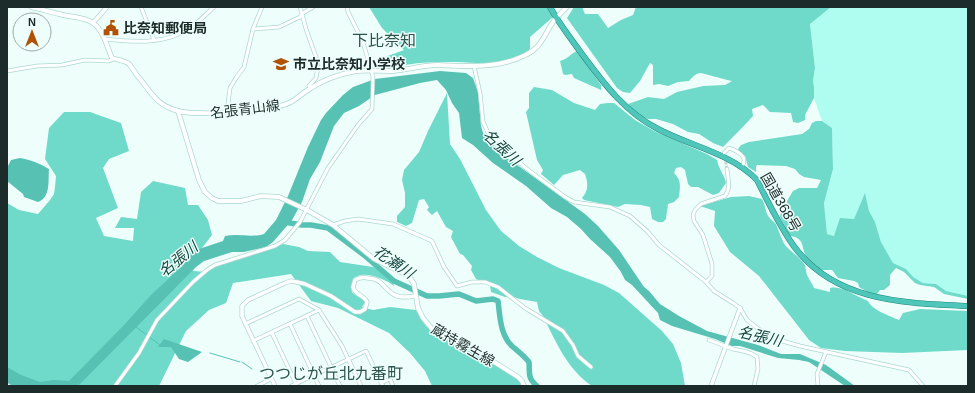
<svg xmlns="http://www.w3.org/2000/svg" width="975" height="393" font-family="Arial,'Noto Sans JP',sans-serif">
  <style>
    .green { fill: #aefdf0 }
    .forest { fill: #6fdaca }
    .water { fill: #57c2b4 }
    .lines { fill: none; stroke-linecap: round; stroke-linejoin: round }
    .stream { stroke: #57c2b4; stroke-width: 1 }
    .river { stroke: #57c2b4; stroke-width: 5.5 }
    .minor-tunnel { stroke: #c4d5d1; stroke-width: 3; stroke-dasharray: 3 1.5; stroke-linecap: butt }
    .minor-casing { stroke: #add8d0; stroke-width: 4.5 }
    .tertiary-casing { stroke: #add8d0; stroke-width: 5 }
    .secondary-casing { stroke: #add8d0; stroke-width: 5.5 }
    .trunk-casing { stroke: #20877c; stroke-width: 6 }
    .minor { stroke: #fff; stroke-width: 3 }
    .tertiary { stroke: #fff; stroke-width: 3.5 }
    .secondary { stroke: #fff; stroke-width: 4 }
    .trunk { stroke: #4ec6ba; stroke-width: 5 }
    .labels { text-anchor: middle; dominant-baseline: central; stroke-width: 3; stroke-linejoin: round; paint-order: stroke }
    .poi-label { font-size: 14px; font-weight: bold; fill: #1c2c2a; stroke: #eefffb; text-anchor: start }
    .street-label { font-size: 14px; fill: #1c2c2a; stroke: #eefffb }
    .water-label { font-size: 15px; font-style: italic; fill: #15453f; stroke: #eefffb }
    .quarter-label { font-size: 16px; fill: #2d544e; stroke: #eefffb }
  </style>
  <rect width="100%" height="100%" fill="#eefffb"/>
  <!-- green -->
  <path class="green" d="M831,7H968V296L946,291L936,284L923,283L912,277L906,269L893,263L881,242L875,222L869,211L865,194L854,219L834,236L827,234L824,203L833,169L832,128L822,121L814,98V87L813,81L815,68L810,24Z"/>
  <!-- forest -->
  <g class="forest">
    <path d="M369,7H547L553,17L530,37V49C522,56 509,60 499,62C485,65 470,62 456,62C444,62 432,62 419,63C407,64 395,69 384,62L385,57L404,50L382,28Z"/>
    <path d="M574,7H582L585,14H598L608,28L621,20L633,15L636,7H831L810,24L815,68L813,81L814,87V98L805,115V120L798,123L793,122L791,113L770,112L763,105L752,109L753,116C744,126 733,137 723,147L713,143L699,134L688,132L673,124L656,119H648L643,117L637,113L628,104L648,97L664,99L677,92L703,86L725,85L732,81C726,80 703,73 700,73C695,74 692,77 689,81L678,82L668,86L659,84L653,85V65L650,63L640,81L630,93L623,92L617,88L567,18Z"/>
    <path d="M577,51L601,85V90L574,78L572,74L565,75L563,74L560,61C568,59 570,54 577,51Z"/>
    <path d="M534,87L552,90L574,103L595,110L600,104L608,103H614L635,120L656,132L707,154L717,160C719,170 725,176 726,183L719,193L713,195L698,187H691L688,184L685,170L681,167L676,168L674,173C682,180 680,188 679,197L674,202L668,204L666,219L663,222H658L652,219L650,207L641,205L625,204L618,207L584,200L582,198C589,190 588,183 585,174L580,170L563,175L554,185L541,174L543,170L537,160L526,112L529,108V93Z"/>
    <path d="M447,93L450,144L460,159L486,210L501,231L519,246L537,257L559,268L604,285L619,293L662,331L673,344L681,363L685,386H592C567,369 556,342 543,316L539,311L537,302L520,299L510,296L505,297L491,292L490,285L476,279L471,270L472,266L463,255L460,254L451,237L453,231L446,227L437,211L432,215L427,210L429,207L424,199L419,200L412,223L406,226L397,222V216L405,207V193L402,180L404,170L419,152L428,131Z"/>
    <path d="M64,112H90L121,123L129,151L109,159L103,168L118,208L96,218L104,236L133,241L134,228H115L121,217L137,219L141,192L153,181L185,188L188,205H198L208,220L212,235L199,252L183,264L185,266L194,271L206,272L221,262L255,254L283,244L299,247L308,251L330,252L340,262L373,267L383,272L393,281L394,286C386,279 357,267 352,282C351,285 351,289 352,292C355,296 361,297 365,302L362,307L373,310L390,307L416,310L426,326L435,332L459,341L521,381L523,386H432L425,371L410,353L389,333L338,308L311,301L291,274L233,283L226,303L209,310L186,331L159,386H7V203L19,210L38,214L50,200L54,194L55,187L56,176L45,159L49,128Z"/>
    <path d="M816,121H822L832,128L833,169L824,203L827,234L834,236L840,218L854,219L865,193L869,211L875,222L881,242L893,263L906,269L913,277L923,283L936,284L946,291L968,296V299L944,294L934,287L920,285L915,283L904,272L896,268L890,275V285L884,290H880L877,294H871L859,287L858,283L854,281L838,278L832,270C829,270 825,270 823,270C816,269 809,261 806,256C801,247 805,238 790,236L780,217L781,212L786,214L788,209L787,201L793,191L799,188H817L821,180L804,177L799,174L795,169L786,166L757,165L756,167V172L748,167L745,156L740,153L738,149L741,145L749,142L802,134L809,129L812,123Z"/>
    <path d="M749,196L762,199C765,204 765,209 767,214C769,218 772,220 775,223C778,227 781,239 785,245C791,252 800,257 805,265C806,269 806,274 808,277C810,281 812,283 814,288L830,292V288C843,285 856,297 868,301C872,310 890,316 899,320L903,313L920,309L968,311V350L902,353L845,351L821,348L809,340L759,276L730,252L714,226L715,211L700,206L731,197Z"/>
  </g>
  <!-- water -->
  <g class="water">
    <path d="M440,71L466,73L473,78L478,92L481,126L484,136L509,159L585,214L598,226L619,250L644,287L649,291L660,304L679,316L707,331L758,345L781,354H800L826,365L855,386H845L809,362L799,360L778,358L740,346H732L715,339L672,326L660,320L658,313L632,285L625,280L621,272L610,257L590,239L581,229L567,217L551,208L526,186L493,163L473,145L462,138L459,113L452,103L446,90L437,80L420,83L375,95L359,106L344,113L334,126L320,162L310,179L302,202L292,220L273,242L266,247L244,252H232L204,261L196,267L78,386H13L7,383V367L21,375L40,382L53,380L69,381L124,325L151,295L179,269L190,256L199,249L223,241L225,236C238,233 251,238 264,234L276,220L288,196L308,147L321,120L326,113L343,95L353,87L375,79Z"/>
    <path d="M20,158C31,160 39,163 49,169C48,181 51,197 38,202L24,197L23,194L7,181V168L11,160Z"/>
    <path d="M164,339L202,352L188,362L179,359L171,347H158Z"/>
  </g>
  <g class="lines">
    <!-- stream -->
    <g class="stream">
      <path d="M136,327L160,345"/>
      <path d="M210,353L240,362"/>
      <path d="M242,362L252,369"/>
    </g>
    <!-- river -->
    <path class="river" d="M284,222L302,225H311L328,228L364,255L394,281L427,296H439L459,294L476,301L493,299L498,301C500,316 500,336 513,347C519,352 524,356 529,362C530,374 527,377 537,386"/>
    <!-- minor-tunnel -->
    <path class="minor-tunnel" d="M725,157L727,169"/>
    <defs>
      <g id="minor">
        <path d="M141,7L154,40"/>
        <path d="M300,7L306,29L316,57L318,67L316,78L309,86L310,88"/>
        <path d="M253,29L279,27L300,17L303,13L313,7"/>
        <path d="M105,39C133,42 166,45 190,28C199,22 206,14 214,7"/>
        <path d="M474,66L480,93L483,122L491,139L527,169L565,197L574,202L610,207L630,216L647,231L659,245L706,282L714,291L733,303L740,308L747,320L765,334L775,339L800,346L909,370L923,386"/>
        <path d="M7,71L37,66L62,65L85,60L109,61L113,59"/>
        <path d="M227,112L230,88L236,78L244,67L253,29L262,7"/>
        <path d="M724,153L729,148C734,149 744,155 744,160C744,162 743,165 742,167"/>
        <path d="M333,225L345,221L358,219L393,224L432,241L444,267L457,286L472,282H485L498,287L525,308L563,331L573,345L578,356L591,367"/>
        <path d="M706,282L712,276V264L703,235L694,221L693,215L695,210L701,204L725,196C731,188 728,179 727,169"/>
        <path d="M319,310L342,346L361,386"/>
        <path d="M307,316L340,386"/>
        <path d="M245,324L299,299L319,310L253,341"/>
        <path d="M290,324L319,386"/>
        <path d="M272,333L297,386"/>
        <path d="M709,340C717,343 725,346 733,349C741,351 750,351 757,357L758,369L754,386"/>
        <path d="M381,383L390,379L393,386"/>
        <path d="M7,385L9,386"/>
        <path d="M115,386L139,353L157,320L193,282L207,270L215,265L275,246L285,240L300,222L328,168L358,125L372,109L373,77L363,42L348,12L347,7"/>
        <path d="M257,386L271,379"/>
        <path d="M291,386L366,351L383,386"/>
        <path d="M818,386L817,374L826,352"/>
      </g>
      <g id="tertiary">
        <path d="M93,23L107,7"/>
        <path d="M275,386L242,316V306L248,300L285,283L291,281L297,282L305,284L331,296L355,312H360L365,309L367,302C364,295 355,295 353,287L355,280C360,277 363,277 368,278C385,279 383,291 397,296C403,298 410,297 416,296"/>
        <path d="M711,386L740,308"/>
      </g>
      <g id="secondary">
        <path d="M31,7C41,9 50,12 59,14C73,18 90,16 99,29C106,38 107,48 112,58C117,60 124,60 129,64C132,67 134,71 136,74C150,90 155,105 178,111C199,116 272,112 291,102C298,98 304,92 311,88C325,79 340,74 356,71C368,70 380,71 393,71C408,70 422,65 438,65C466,66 494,69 521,57C544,48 543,34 556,18C560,14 564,10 567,7"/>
        <path d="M178,111L199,180L205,192L212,198L218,201H241L261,196L279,197L307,210L333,225L374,259L409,276L414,284L418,308L423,318L432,329L459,340L518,377L522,381L524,386"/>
      </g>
      <path id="trunk" d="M550,7C558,22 569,36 579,50C602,81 623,111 658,129C690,146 731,153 757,180C768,202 779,225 793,245C834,302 904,303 968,306"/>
    </defs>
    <!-- minor casing -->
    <use href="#minor" class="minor-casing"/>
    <!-- tertiary casing -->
    <use href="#tertiary" class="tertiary-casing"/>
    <!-- secondary casing -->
    <use href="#secondary" class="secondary-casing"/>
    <!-- trunk casing -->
    <use href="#trunk" class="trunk-casing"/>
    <!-- minor -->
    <use href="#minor" class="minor"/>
    <!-- tertiary -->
    <use href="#tertiary" class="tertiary"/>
    <!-- secondary -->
    <use href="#secondary" class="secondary"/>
    <!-- trunk -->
    <use href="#trunk" class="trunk"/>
  </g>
  <!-- icons -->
  <defs>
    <symbol id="civic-bare" viewBox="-9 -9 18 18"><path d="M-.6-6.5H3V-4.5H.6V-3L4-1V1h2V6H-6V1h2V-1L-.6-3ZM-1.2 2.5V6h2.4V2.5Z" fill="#b15203" stroke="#eefffb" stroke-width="2.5" paint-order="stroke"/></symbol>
    <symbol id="school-bare" viewBox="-9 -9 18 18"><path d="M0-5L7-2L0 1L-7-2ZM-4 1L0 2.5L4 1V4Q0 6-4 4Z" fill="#b15203" stroke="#eefffb" stroke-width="2.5" paint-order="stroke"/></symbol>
  </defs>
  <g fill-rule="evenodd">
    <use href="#civic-bare" x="100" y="17" width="22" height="22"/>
    <use href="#school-bare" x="270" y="53" width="22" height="22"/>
  </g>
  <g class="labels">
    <!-- poi labels -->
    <g class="poi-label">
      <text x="123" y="28">比奈知郵便局</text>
      <text x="293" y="64">市立比奈知小学校</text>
    </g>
    <!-- street labels -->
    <g class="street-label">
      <text transform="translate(245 109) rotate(-7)">名張青山線</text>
      <text transform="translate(781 202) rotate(60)">国道368号</text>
      <text transform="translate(463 345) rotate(30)">蔵持霧生線</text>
    </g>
    <!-- water labels -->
    <g class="water-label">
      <text transform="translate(502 147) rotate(43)">名張川</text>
      <text transform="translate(178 259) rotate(-39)">名張川</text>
      <text transform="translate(394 262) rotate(34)">花瀬川</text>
      <text transform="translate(760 336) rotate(13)">名張川</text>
    </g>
    <!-- quarter labels -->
    <g class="quarter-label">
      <text x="384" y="40">下比奈知</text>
      <text x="331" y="373">つつじが丘北九番町</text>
    </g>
  </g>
  <!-- border -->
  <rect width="975" height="393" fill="none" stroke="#1c2c2a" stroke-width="16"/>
  <!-- north arrow -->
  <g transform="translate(32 32)"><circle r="19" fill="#eefffb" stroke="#9aaba7"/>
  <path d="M0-3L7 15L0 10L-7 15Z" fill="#b15203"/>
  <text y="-6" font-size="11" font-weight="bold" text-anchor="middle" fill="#1c2c2a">N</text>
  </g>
</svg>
